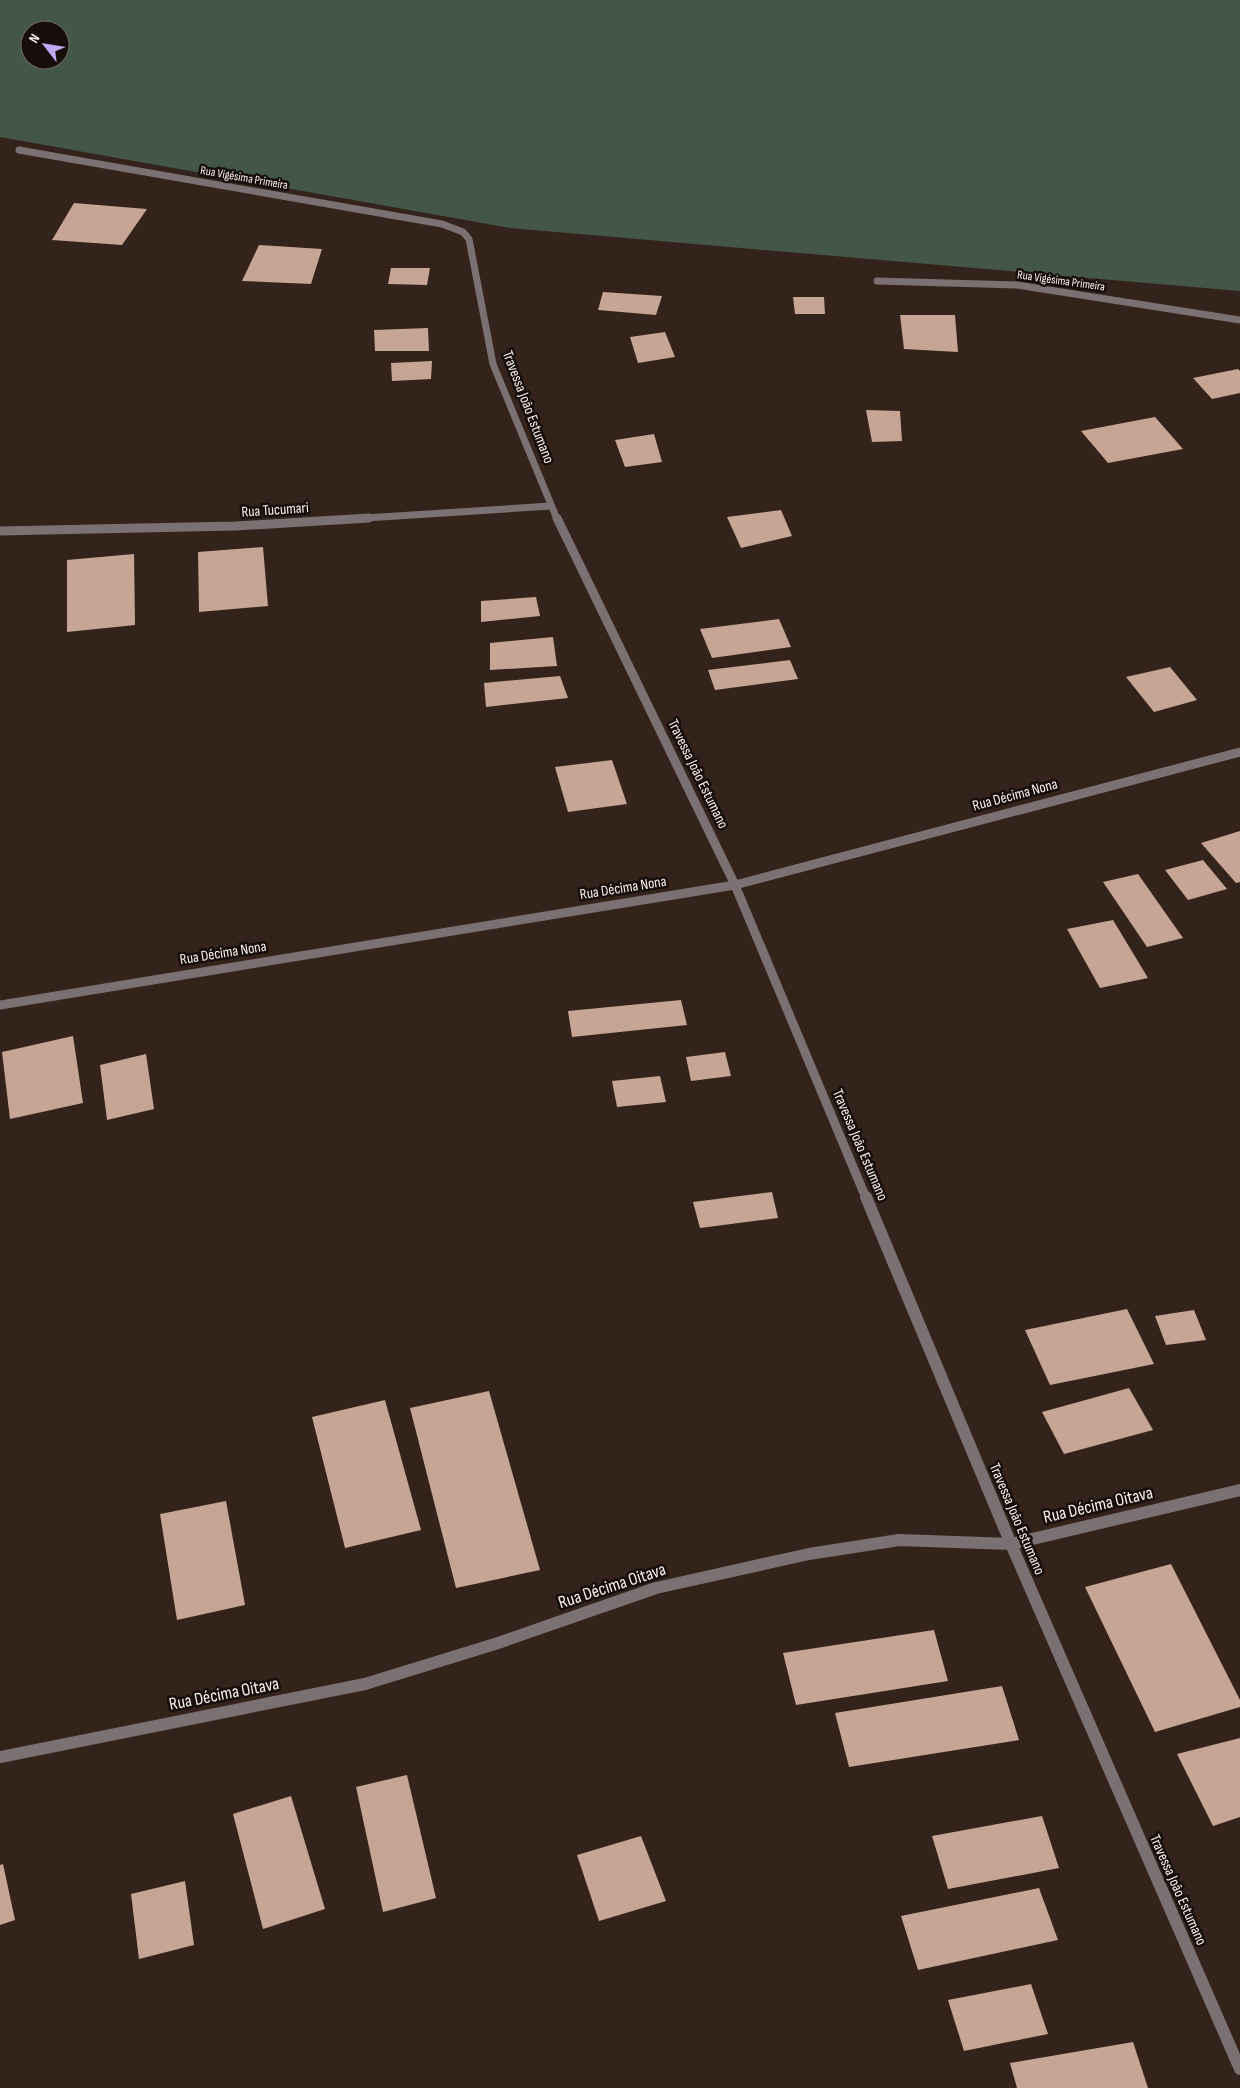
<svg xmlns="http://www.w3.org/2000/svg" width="1240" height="2088" font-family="'Sofia Sans Condensed',sans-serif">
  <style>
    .green { fill: #445646; fill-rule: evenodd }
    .building { fill: #c7a594 }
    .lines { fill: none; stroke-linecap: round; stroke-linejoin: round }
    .street-far2 { stroke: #7c7172; stroke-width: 7 }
    .street-far1 { stroke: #7c7172; stroke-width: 9 }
    .street { stroke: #7c7172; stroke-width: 12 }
    .labels { text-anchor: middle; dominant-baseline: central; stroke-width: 5; stroke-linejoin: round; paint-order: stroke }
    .far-street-label { font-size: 12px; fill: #fcf0eb; stroke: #160e0b }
    .street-label { font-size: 15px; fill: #fcf0eb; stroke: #160e0b }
    .near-street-label { font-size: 18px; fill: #fcf0eb; stroke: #160e0b }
  </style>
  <rect width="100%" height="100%" fill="#33231b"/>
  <!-- green -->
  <path class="green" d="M0,0H1240V291L510,228L0,137ZM30,30H60V60H30Z"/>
  <!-- building -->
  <g class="building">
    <path d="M74,203L147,209L122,245L52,240Z"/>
    <path d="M259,245L322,249L311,284L242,281Z"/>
    <path d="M391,268H430L427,285L388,284Z"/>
    <path d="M603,292L662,296L656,315L598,310Z"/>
    <path d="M793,297H824L825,314H795Z"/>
    <path d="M900,315H955L958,352L904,349Z"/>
    <path d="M428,328L429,351H375L374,330Z"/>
    <path d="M665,332L675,357L638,363L630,337Z"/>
    <path d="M432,361L431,379L392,381L391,363Z"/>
    <path d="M1238,369L1240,371V393L1212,399L1193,378Z"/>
    <path d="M866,410L900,411L902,441L872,442Z"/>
    <path d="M1155,417L1183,449L1108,463L1081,431Z"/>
    <path d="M654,434L662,462L625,467L615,440Z"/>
    <path d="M781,510L792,536L741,548L727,517Z"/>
    <path d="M263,547L268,606L199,612L198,552Z"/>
    <path d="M134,554L135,625L67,632V560Z"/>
    <path d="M536,597L540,616L481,622V601Z"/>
    <path d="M779,619L791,647L712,658L700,629Z"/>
    <path d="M553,637L557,666L490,670V643Z"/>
    <path d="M790,660L798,679L715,690L708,670Z"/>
    <path d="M1170,667L1197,700L1154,712L1126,677Z"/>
    <path d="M560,676L568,698L486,707L484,683Z"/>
    <path d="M612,760L627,804L568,812L555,767Z"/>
    <path d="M1240,831V882L1236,883L1201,843Z"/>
    <path d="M1203,860L1227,889L1188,900L1165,870Z"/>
    <path d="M1138,874L1183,938L1147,947L1103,882Z"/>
    <path d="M1113,920L1148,978L1100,988L1067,929Z"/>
    <path d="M681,1000L687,1025L572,1037L568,1011Z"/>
    <path d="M73,1036L83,1103L10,1119L2,1052Z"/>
    <path d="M725,1052L731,1076L691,1081L686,1057Z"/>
    <path d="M146,1054L154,1109L107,1120L100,1065Z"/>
    <path d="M660,1076L666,1102L617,1107L612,1081Z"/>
    <path d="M772,1192L778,1218L700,1228L693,1202Z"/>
    <path d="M1127,1309L1154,1364L1050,1385L1025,1330Z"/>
    <path d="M1194,1310L1206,1340L1166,1345L1155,1316Z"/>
    <path d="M1129,1388L1153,1430L1064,1454L1042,1412Z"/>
    <path d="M489,1391L540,1570L456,1588L410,1408Z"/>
    <path d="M385,1400L421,1530L345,1548L312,1417Z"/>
    <path d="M226,1501L245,1605L177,1620L160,1514Z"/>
    <path d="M1171,1564L1240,1700V1707L1155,1732L1085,1587Z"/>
    <path d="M934,1630L948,1681L796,1705L783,1653Z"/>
    <path d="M1002,1686L1019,1740L849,1767L835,1713Z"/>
    <path d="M1240,1738V1817L1213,1826L1177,1754Z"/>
    <path d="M407,1775L436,1898L383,1912L356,1787Z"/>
    <path d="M291,1796L325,1909L263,1929L233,1814Z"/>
    <path d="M1042,1816L1059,1868L948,1889L932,1836Z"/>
    <path d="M641,1836L666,1901L599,1921L577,1855Z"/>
    <path d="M3,1864L15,1920L0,1925V1865Z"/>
    <path d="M185,1881L194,1945L139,1959L131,1894Z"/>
    <path d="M1039,1888L1058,1940L918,1970L901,1916Z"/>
    <path d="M1031,1984L1048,2034L964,2051L948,2000Z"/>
    <path d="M1133,2042L1148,2088H1017L1010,2063Z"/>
  </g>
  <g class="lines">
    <!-- street-far2 -->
    <g class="street-far2">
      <path d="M19,150L442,224L463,232L469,239L493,364L557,519"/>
      <path d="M877,281L1017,285L1240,320"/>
      <path d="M350,519L551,506"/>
    </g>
    <!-- street-far1 -->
    <g class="street-far1">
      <path d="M557,518L735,885L866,1198"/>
      <path d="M0,531L236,526L369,518"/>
      <path d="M0,1005L735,885L1240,752"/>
    </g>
    <!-- street -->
    <g class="street">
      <path d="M866,1197L1011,1544L1240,2069"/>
      <path d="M0,1757L365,1684L495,1644L656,1588L809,1554L899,1540L1011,1544L1240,1490"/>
    </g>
  </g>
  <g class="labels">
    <!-- far-street labels -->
    <g class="far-street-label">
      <text transform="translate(244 178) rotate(10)">Rua Vigésima Primeira</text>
      <text transform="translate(1061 281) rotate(8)">Rua Vigésima Primeira</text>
    </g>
    <!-- street labels -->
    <g class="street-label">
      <text transform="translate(528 407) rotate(69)">Travessa João Estumano</text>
      <text transform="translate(275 510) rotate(-4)">Rua Tucumari</text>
      <text transform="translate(698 774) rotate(64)">Travessa João Estumano</text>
      <text transform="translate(1015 795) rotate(-15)">Rua Décima Nona</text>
      <text transform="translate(623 888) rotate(-9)">Rua Décima Nona</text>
      <text transform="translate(223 953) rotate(-9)">Rua Décima Nona</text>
      <text transform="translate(860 1145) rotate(67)">Travessa João Estumano</text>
      <text transform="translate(1017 1519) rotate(67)">Travessa João Estumano</text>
      <text transform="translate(1178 1890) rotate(66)">Travessa João Estumano</text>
    </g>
    <!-- near-street labels -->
    <g class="near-street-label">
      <text transform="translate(1098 1505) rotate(-13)">Rua Décima Oitava</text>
      <text transform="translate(612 1586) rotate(-18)">Rua Décima Oitava</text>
      <text transform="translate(224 1694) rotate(-11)">Rua Décima Oitava</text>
    </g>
  </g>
  <!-- north arrow -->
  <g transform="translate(45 45) rotate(301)"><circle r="24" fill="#160e0b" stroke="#726865"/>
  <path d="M0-4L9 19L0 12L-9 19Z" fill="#c0a8f3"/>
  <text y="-8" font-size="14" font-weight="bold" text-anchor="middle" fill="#fcf0eb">N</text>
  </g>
</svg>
